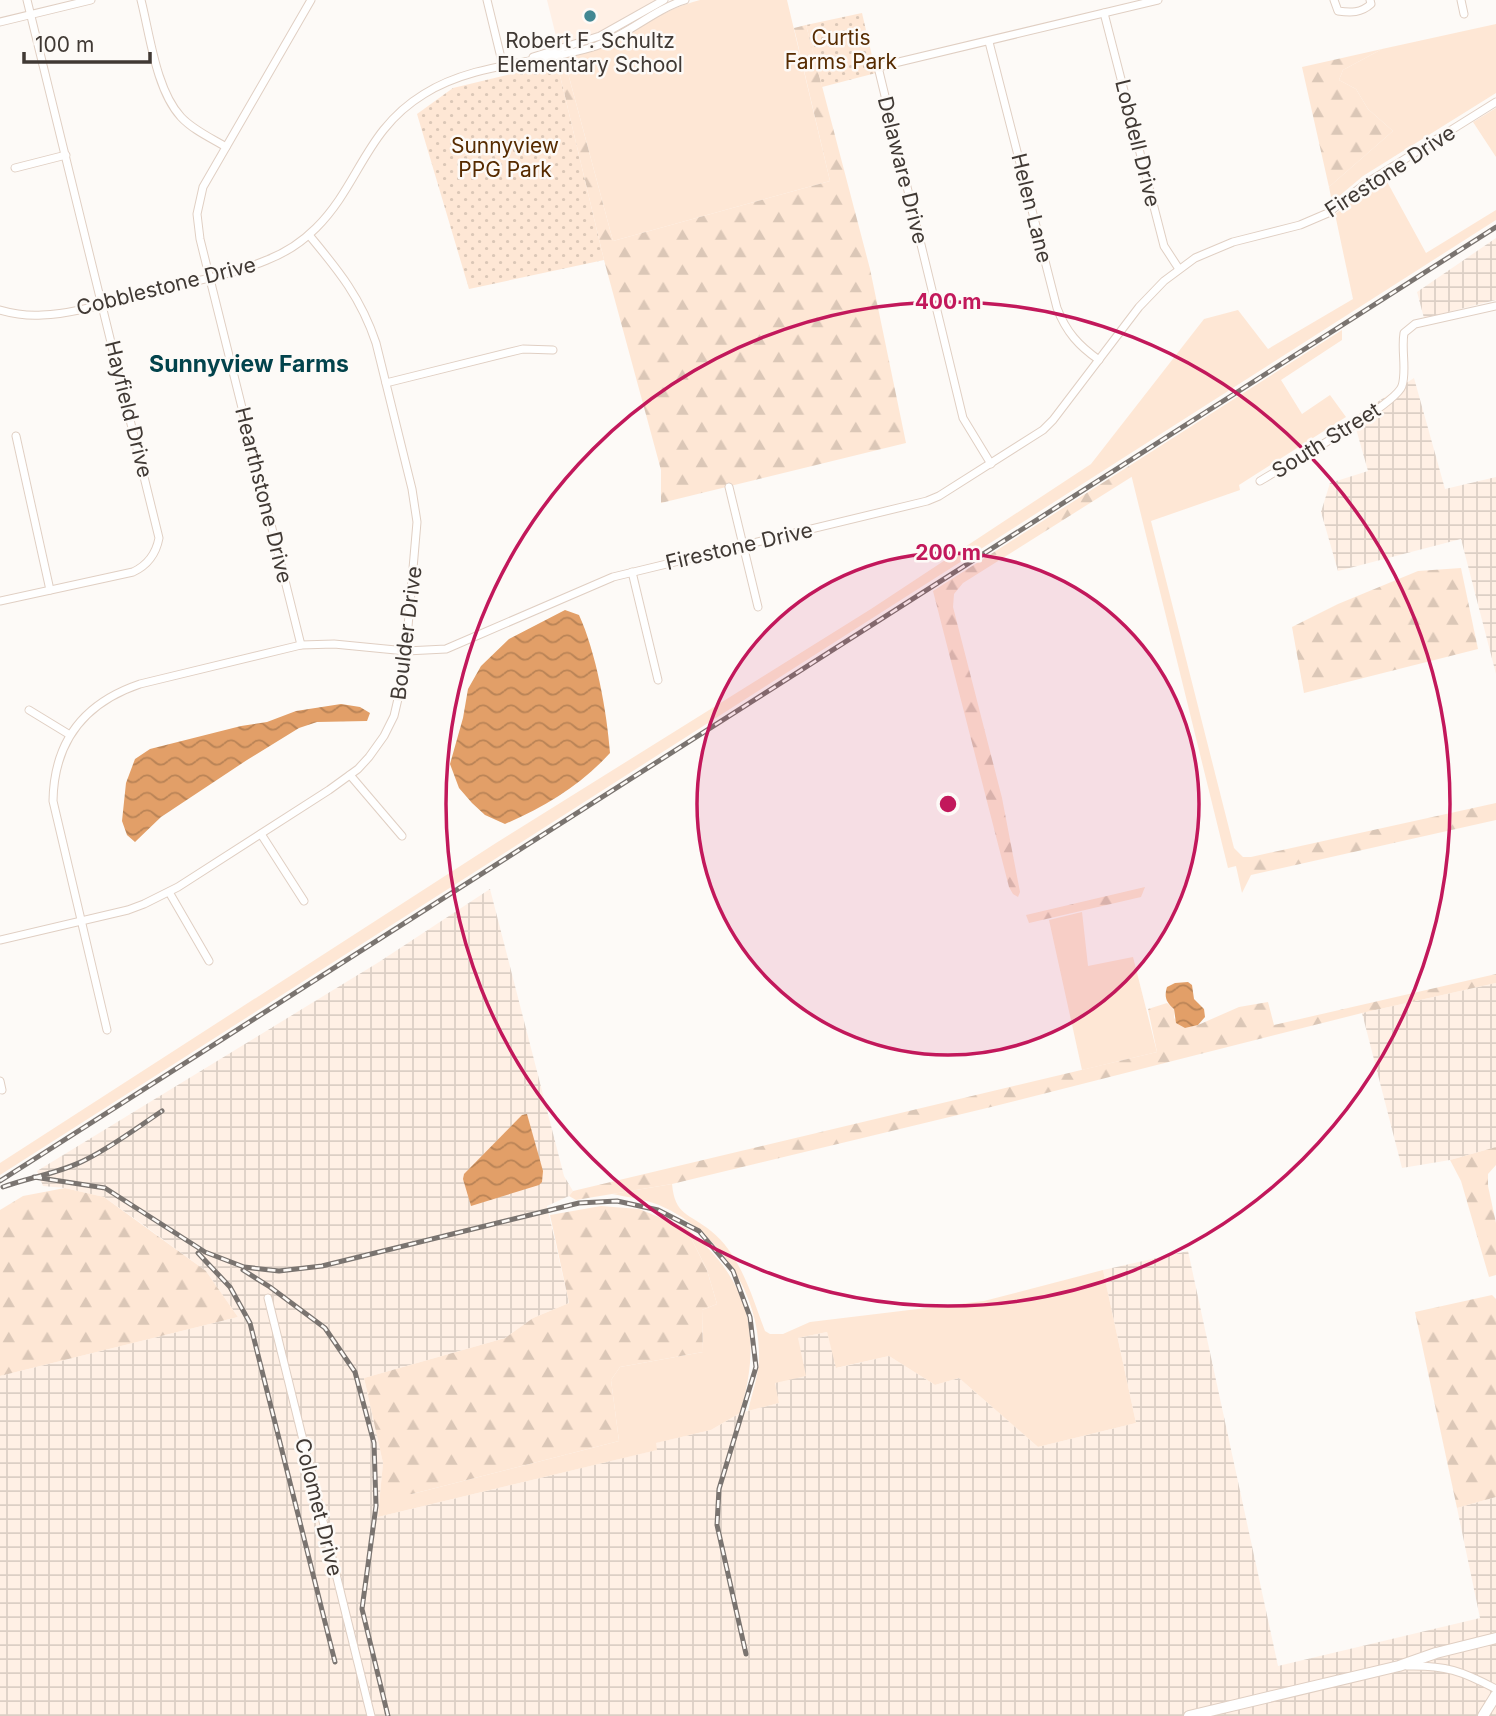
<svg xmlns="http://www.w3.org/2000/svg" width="1496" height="1716" font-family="Inter,sans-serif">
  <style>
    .built { fill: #fff0e5 }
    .industrial { fill: url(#industrial-grid) }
    .grass { fill: #fee7d5 }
    .forest { fill: url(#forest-firs) }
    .park { fill: url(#park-dots) }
    .water { fill: url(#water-waves) }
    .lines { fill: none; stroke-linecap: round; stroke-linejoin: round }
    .street-casing { stroke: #e0cfc3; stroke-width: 9 }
    .secondary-casing { stroke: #e0cfc3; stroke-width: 12 }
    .street { stroke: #fff; stroke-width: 7 }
    .secondary { stroke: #fff; stroke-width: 10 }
    .rail-casing { stroke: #7a7470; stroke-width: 5 }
    .rail { stroke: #fdfaf7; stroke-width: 2.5; stroke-dasharray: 8; stroke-linecap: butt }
    .ring { fill: none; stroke: #c2185b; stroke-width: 3.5 }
    .poi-dot { fill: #428893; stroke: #fdfaf7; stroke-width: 2.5 }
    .labels { text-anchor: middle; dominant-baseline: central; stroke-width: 5; stroke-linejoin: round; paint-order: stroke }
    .park-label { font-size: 21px; fill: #562b00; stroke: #fdfaf7 }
    .poi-label { font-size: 21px; fill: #403934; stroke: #fdfaf7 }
    .street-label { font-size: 21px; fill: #403934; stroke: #fdfaf7 }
    .neighbourhood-label { font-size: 23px; font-weight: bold; fill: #02434c; stroke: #fdfaf7 }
    .centre { fill: #c2185b; stroke: #fdfaf7; stroke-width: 3.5 }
    .ring-label { font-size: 21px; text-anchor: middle; font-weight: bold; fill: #c2185b; stroke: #fdfaf7; stroke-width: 5; stroke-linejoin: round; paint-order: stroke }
  </style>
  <defs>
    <pattern id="industrial-grid" width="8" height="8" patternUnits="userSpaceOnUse" patternTransform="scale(1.75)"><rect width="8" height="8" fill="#fff0e5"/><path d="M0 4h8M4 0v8" fill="none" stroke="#dccfc5"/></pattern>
    <pattern id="forest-firs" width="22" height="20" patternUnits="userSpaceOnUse" patternTransform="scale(1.75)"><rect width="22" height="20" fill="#fee7d5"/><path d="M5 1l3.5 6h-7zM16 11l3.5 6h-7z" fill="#dbc7b7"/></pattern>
    <pattern id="park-dots" width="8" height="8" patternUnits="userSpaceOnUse" patternTransform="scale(1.75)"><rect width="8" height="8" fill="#fee7d5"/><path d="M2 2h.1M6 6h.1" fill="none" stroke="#dbc7b7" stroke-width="1.8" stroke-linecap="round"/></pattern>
    <pattern id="water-waves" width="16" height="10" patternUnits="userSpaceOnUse" patternTransform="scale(1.75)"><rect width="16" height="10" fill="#e29f68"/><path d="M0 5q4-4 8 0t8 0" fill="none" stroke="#b98356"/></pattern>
  </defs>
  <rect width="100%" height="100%" fill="#fdfaf7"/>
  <!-- built -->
  <path class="built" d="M547,0H656L604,31L558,44Z"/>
  <!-- industrial -->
  <g class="industrial">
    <path d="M1496,238V300L1424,318L1417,292Z"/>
    <path d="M1414,378L1445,489L1496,477V674L1461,539L1338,571L1321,512L1330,483L1368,471L1353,418Z"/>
    <path d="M490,889L564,1176L573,1191L569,1196L547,1206L569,1303L533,1318L505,1338L364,1378L383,1463L378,1517L656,1450L655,1443L711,1430L740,1413L779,1403L774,1384L798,1338L827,1332L837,1368L889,1356L935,1385L959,1378L1038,1447L1136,1423L1103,1270L1188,1251L1278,1666L1480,1618L1457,1508L1496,1497V1716H0V1376L238,1317L206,1271L138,1221L104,1197L65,1188L43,1186L37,1171L379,962Z"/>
    <path d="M1496,983V1147L1450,1160L1402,1168L1362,1013Z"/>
  </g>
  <!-- grass -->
  <g class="grass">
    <path d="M700,0H787L830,181L613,241L564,58C578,54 593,52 606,45C640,29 661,10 700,0Z"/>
    <path d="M1496,24V93L1363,176L1332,202L1329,187L1393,131L1368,109L1356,89L1339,80L1343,70L1382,49Z"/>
    <path d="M1496,108V157L1473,122Z"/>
    <path d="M1385,178L1426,253L1496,210V220L0,1175V1163L496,843L871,609L1091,464L1204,319L1238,310L1268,349L1353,299L1335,214Z"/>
    <path d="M1342,330V340L1281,380L1302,414L1330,395L1346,417L1239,485L1240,490L1151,521L1234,848L1243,857H1251V875L1242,893L1236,866L1228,868L1129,466Z"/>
    <path d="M1082,912L1088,966L1133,957L1157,1052L1082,1070L1049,920Z"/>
    <path d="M672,1184C675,1216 689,1213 711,1231C741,1255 752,1297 765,1331L770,1334H783L810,1322L984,1301L1103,1270L1136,1423L1038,1447L959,1378L935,1385L889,1356L836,1368L827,1332L798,1338L806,1376L775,1383L779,1403L748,1411C752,1393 760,1372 759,1353C758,1290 717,1230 659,1205C644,1199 627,1197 612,1194Z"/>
    <path d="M686,1228C750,1280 763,1336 740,1413L711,1430L656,1443L657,1450L378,1517L380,1494H412L619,1441L611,1380L620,1367L703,1352L702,1310L717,1304L707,1270Z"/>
  </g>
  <!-- forest -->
  <g class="forest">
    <path d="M806,25L870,269L906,443L661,503V470L604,260L557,63L565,62L613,241L830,181L794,28Z"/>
    <path d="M1382,49L1343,70L1339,80L1356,89L1368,109L1393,131L1329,187L1302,67Z"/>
    <path d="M1129,466L1133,476L963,583L954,594L953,607L1002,798L1020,892L1018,897L1013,894L1009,887L933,591Z"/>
    <path d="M1461,568L1478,649L1304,693L1292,627L1338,604L1418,571Z"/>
    <path d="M1496,803V820L1251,875V857Z"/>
    <path d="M1145,887L1141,897L1029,923L1026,915Z"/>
    <path d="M1496,974V983L1362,1013L991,1107L672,1184L576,1200L569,1196L573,1191L1157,1052L1148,1009L1167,1003L1174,1009V1018L1185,1028L1198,1025L1239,1007L1268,1002L1274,1025Z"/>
    <path d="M1496,1147V1165L1488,1174V1186L1496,1223V1275L1489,1277L1461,1181L1450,1160Z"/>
    <path d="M65,1188L104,1197L206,1271L238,1317L0,1376V1210L23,1196Z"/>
    <path d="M601,1206L639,1209L686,1228L707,1270L717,1304L702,1310L703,1352L620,1367L611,1380L619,1441L412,1494H380L383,1463L364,1378L505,1338L533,1318L569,1303L550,1215Z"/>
    <path d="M1492,1295L1496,1299V1497L1457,1508L1415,1312Z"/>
  </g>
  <!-- park -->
  <g class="park">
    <path d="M862,13L876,73L822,87L806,25Z"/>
    <path d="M557,63L604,260L469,289L417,114L453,88Z"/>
  </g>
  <!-- water -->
  <g class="water">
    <path d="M565,610L579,615C596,652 607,712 610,753C581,785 545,807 505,824L485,815L472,803L459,788L450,764L463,718L468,689L481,666L509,639Z"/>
    <path d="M341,704L360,707L370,713L367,721L317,722L299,728L247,760L161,817L135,842L127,835L122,821L126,783L135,759L150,749L241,726L267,722L296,711Z"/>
    <path d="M1188,982L1192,985L1194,999L1204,1009L1205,1017L1198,1025L1185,1028L1176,1023L1174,1009C1166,1002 1164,997 1167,987L1175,983Z"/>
    <path d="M527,1114L543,1171L542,1182L539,1185L471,1206L463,1179L464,1174L522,1115Z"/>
  </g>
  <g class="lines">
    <defs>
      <g id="street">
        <path d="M141,0C150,35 156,90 181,117C193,130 211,138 226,147"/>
        <path d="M487,0L503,66"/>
        <path d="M1334,0L1338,11C1351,13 1361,13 1371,4L1370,0"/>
        <path d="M1461,0L1464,14"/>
        <path d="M1104,13L1164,246L1179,269"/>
        <path d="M0,22L91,0"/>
        <path d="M989,42L1057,308C1066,332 1079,346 1099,360"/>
        <path d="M533,57L600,36L664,0"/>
        <path d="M15,168L66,155"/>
        <path d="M0,310C14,314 28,316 42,315C76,314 112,301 145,293C185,283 229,276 267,260C285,253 302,242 316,228C360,184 365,130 424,94C475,62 540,64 596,46C628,35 653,10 685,0"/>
        <path d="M386,383L523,349L553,350"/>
        <path d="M16,436L50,590"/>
        <path d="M991,464L963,418L878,67L1158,0"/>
        <path d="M1260,481C1284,466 1395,406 1402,386C1407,370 1401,350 1404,333L1415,324L1496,306"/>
        <path d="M729,487L758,607"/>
        <path d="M632,572L658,680"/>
        <path d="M0,601L133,572C148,565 156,554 159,538L27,0"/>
        <path d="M301,645L200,239L197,214L203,187L311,0"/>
        <path d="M29,710L70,735"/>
        <path d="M350,775L402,836"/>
        <path d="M261,834L304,901"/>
        <path d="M169,892L209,961"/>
        <path d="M0,940L128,910L144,904L178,887L329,790L358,769L369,757L384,736L394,716L404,673L417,522L412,489L376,343C361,298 339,271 309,235"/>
        <path d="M107,1030L53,801C54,741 84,703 140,684L301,645L334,644L406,651L446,649L613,577L927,501L939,496L1043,430L1053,420L1139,307L1164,281L1195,258L1233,242L1300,225L1328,213L1365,184L1496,102"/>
        <path d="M0,1081L2,1090"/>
        <path d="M268,1298L371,1716"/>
        <path d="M1407,1666C1445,1665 1462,1671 1496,1689"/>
      </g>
      <g id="secondary">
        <path d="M1189,1716L1399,1666L1436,1653L1496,1638"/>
        <path d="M1483,1716L1496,1695"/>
      </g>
    </defs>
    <!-- street casing -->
    <use href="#street" class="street-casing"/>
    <!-- secondary casing -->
    <use href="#secondary" class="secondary-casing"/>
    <!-- street -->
    <use href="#street" class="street"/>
    <!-- secondary -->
    <use href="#secondary" class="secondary"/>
    <defs>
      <g id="rail">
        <path d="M34,1177L105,1188L205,1252L244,1267L279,1271L322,1266L579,1203L617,1201L658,1210L699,1231L733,1271L750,1317L756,1367L719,1489L717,1525L746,1654"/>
        <path d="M0,1181L1496,227"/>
        <path d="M3,1187C30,1177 61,1173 87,1159C113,1146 138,1127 162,1111"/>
        <path d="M198,1253L230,1287L250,1323L335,1662"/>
        <path d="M243,1270L270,1287L325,1328L355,1372L374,1443L376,1506L362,1609L388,1716"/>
      </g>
    </defs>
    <!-- rail casing -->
    <use href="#rail" class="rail-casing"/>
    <!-- rail -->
    <use href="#rail" class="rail"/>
  </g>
  <!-- distance rings -->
  <circle cx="948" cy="804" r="251" fill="#c2185b" fill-opacity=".12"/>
  <g class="ring">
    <circle cx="948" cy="804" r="251"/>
    <circle cx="948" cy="804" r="502"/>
  </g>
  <!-- markers -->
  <circle class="poi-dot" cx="590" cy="16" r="7"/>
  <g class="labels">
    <!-- park labels -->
    <g class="park-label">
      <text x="841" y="37">Curtis<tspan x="841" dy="24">Farms Park</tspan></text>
      <text x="505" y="145">Sunnyview<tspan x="505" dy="24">PPG Park</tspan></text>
    </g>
    <!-- poi labels -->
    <g class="poi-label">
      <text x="590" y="40">Robert F. Schultz<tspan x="590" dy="24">Elementary School</tspan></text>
    </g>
    <!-- street labels -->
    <g class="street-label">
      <text transform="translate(1138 143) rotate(76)">Lobdell Drive</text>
      <text transform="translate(903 170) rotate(76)">Delaware Drive</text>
      <text transform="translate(1390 171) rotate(-33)">Firestone Drive</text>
      <text transform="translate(1032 208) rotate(76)">Helen Lane</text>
      <text transform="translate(166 286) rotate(-14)">Cobblestone Drive</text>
      <text transform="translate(129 409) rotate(76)">Hayfield Drive</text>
      <text transform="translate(1326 440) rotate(-32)">South Street</text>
      <text transform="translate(264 495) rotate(76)">Hearthstone Drive</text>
      <text transform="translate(739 546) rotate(-13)">Firestone Drive</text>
      <text transform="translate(406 633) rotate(-83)">Boulder Drive</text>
      <text transform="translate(319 1507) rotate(76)">Colomet Drive</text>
    </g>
    <!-- neighbourhood labels -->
    <g class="neighbourhood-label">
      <text x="249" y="364">Sunnyview Farms</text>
    </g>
  </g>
  <circle cx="948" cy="804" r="10" class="centre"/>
  <g class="ring-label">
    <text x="948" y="309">400 m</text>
    <text x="948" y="560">200 m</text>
  </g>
  <!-- scale -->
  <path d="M24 52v10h126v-10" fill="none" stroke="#403934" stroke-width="3.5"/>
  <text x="35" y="52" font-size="21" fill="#403934" stroke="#fdfaf7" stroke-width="5" paint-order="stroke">100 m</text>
</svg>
